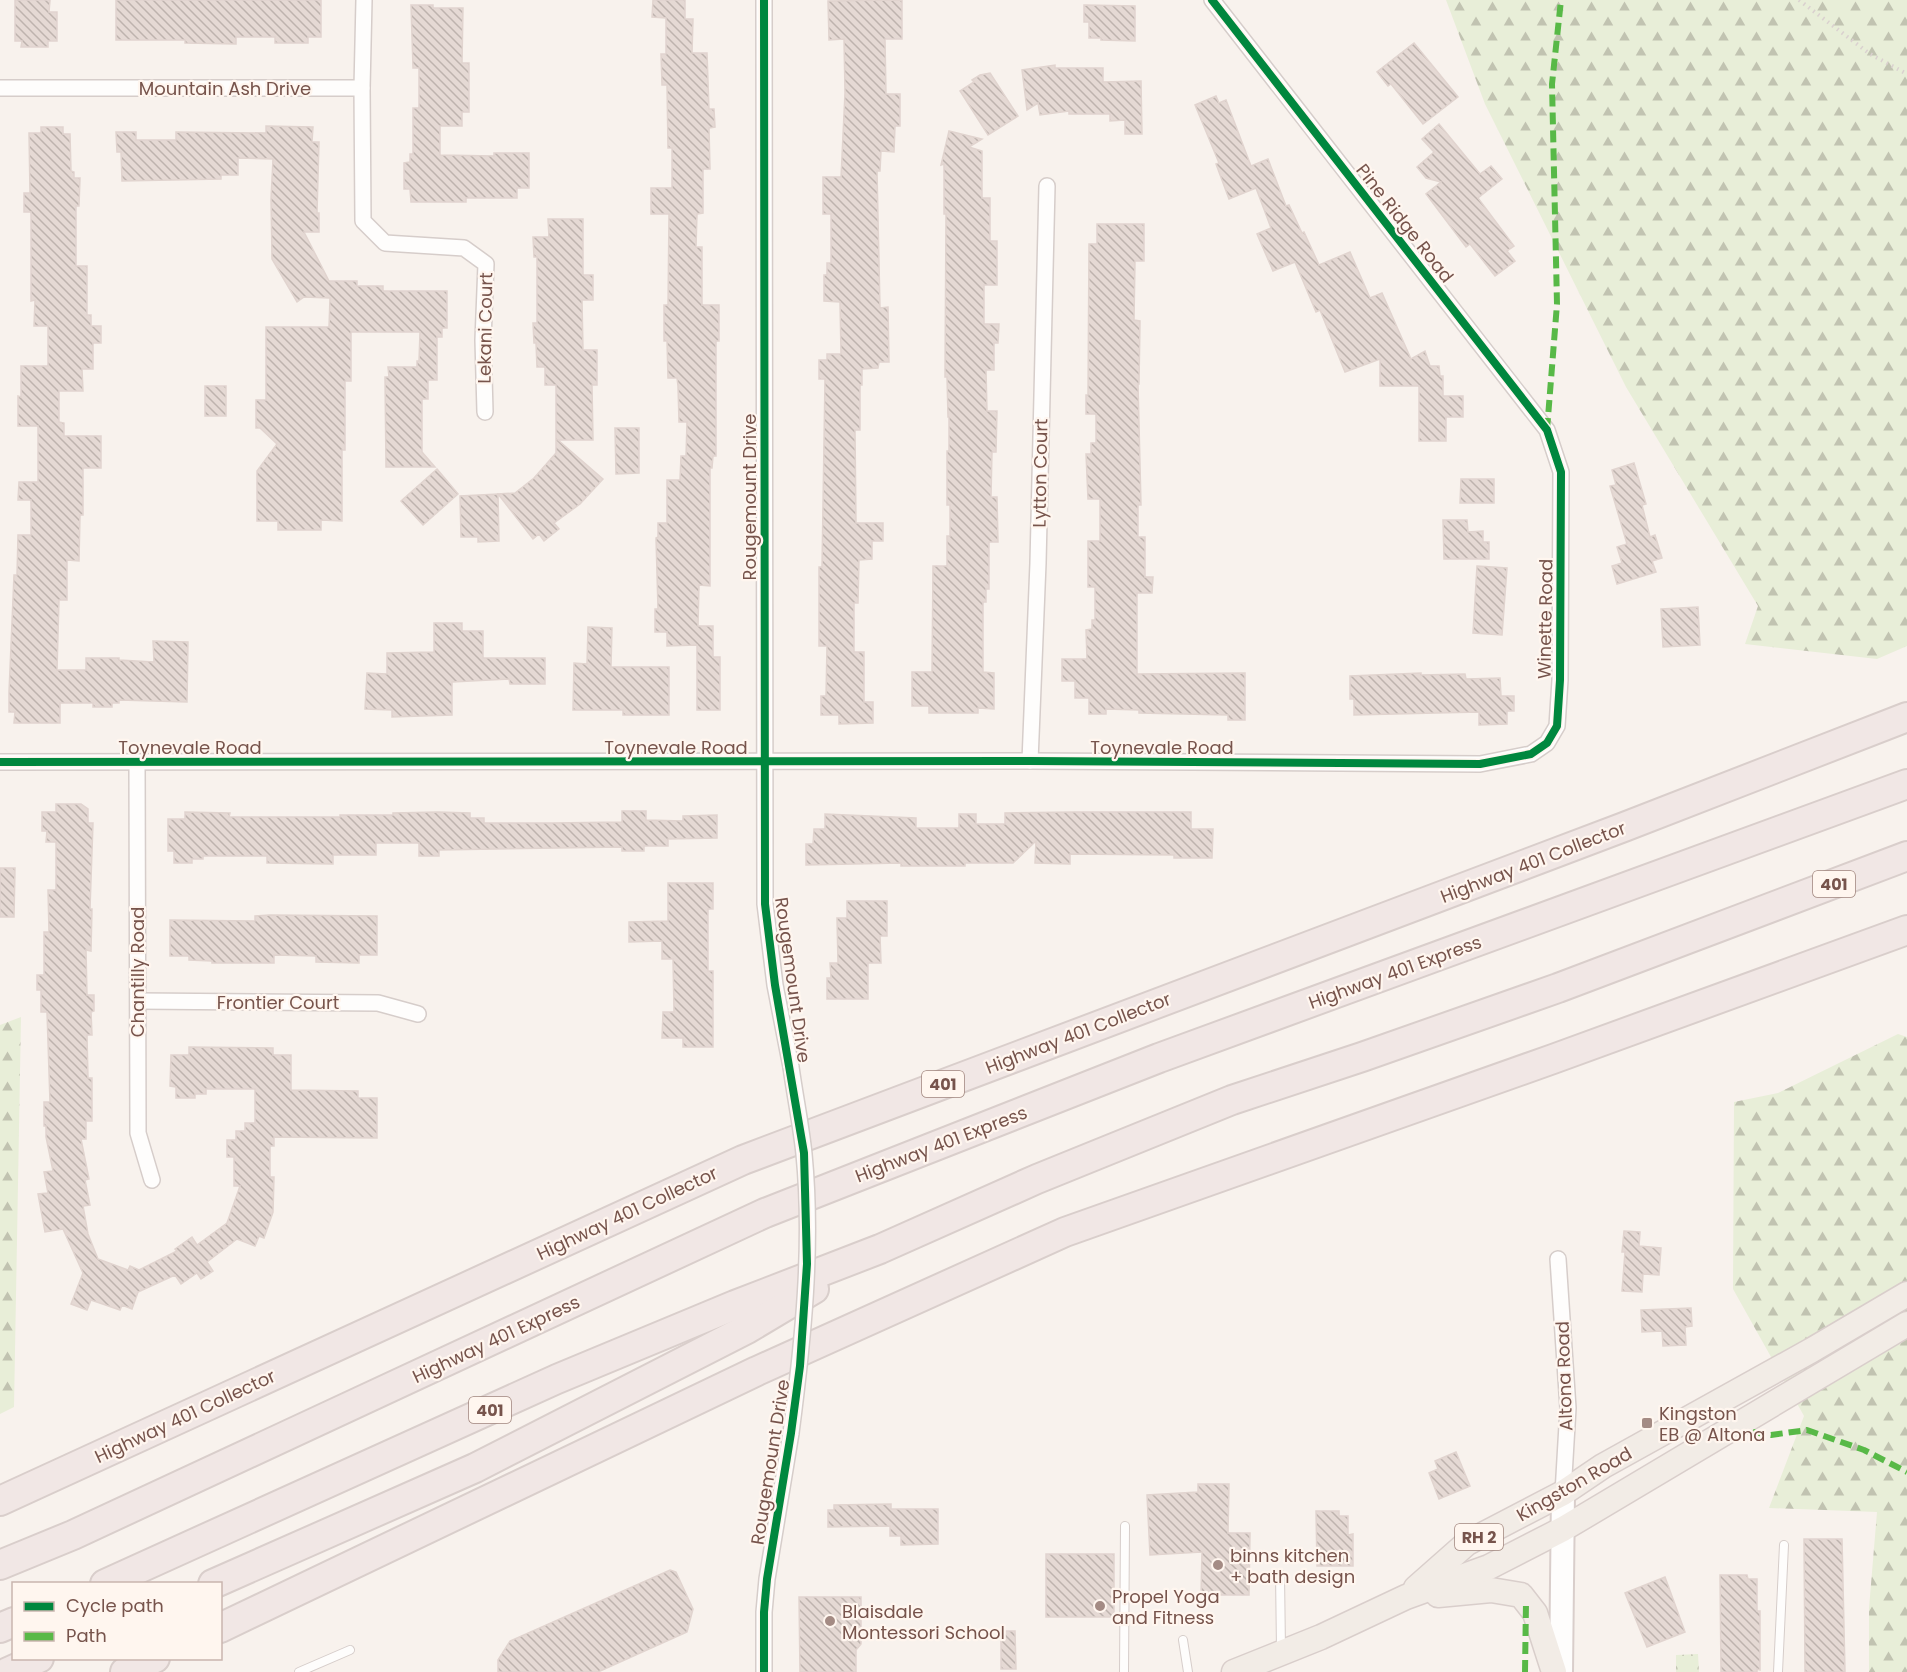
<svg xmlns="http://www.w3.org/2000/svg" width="1907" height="1672" font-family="Poppins,sans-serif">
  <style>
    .forest { fill: url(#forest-firs) }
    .park { fill: url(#park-crowns) }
    .building { fill: url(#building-back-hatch); stroke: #e1d4cf; stroke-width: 1.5 }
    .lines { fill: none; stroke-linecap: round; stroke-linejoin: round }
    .lane-casing { stroke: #d6cdca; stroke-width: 10 }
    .street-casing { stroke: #d6cdca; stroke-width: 18 }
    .secondary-casing { stroke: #d9cecb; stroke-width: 26 }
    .primary-casing { stroke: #d9cecb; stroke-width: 27 }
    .highway-casing { stroke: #d9cecb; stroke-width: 32 }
    .path { stroke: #dad1cf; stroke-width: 4; stroke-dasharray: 1.5 4.5; stroke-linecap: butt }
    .lane { stroke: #fefdfc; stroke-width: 8 }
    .street { stroke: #fefdfc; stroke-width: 15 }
    .secondary { stroke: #fefdfc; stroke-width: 22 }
    .primary { stroke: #f2ece6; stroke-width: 24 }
    .highway { stroke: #f1e7e5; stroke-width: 28 }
    .street-bridge-casing { stroke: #d6cdca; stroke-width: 18; stroke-linecap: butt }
    .street-bridge { stroke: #fefdfc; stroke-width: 15 }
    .quiet { stroke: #58b947; stroke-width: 6; stroke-dasharray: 12 6; stroke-linecap: butt }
    .cycleway-casing { stroke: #fff6ef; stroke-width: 11 }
    .cycleway { stroke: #00873e; stroke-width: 8 }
    .poi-dot { fill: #a48b84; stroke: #fff6ef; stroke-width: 2 }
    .labels { text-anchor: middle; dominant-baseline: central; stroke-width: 4.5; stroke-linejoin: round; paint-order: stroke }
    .shield { fill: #fff6ef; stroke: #a0857d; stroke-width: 1.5 }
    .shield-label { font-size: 16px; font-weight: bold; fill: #77544c }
    .street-label { font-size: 18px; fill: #77544c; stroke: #fff6ef }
    .poi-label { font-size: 18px; fill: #77544c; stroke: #fff6ef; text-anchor: start }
  </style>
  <defs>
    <pattern id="forest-firs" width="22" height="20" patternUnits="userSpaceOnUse" patternTransform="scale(1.5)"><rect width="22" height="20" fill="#e8eed8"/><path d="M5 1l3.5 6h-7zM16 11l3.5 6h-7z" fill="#c1c3b1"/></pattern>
    <pattern id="park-crowns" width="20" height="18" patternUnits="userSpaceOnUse" patternTransform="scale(1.5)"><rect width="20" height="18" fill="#e8eed8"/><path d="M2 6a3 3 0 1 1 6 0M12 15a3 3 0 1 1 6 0" fill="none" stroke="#c1c3b1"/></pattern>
    <pattern id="building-back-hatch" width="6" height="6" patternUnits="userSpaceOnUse" patternTransform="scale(1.5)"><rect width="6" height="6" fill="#e5d9d4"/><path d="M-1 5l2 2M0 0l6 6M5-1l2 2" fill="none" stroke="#beb3ae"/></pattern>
  </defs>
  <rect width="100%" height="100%" fill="#f8f2ed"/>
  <!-- forest -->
  <g class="forest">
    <path d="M1446,0H1907V646L1877,659L1745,644L1758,606L1626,387L1485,104Z"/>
    <path d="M21,1017L14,1407L0,1414V1025Z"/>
    <path d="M1898,1034L1907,1037V1672H1869V1608L1877,1512L1769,1508L1804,1416L1733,1289L1734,1102L1778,1093Z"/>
  </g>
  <!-- park -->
  <path class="park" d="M1698,1654L1699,1672H1676V1655Z"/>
  <!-- building -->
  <g class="building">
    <path d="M15,0H50L49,12H57V41H48V47H21L22,41H15Z"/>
    <path d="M116,0H321V37H308V43H275V37H236V44L185,43V40H116Z"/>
    <path d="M653,0H685V19H693L692,53H707L709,109H714L715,127L709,128L710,169H703V213L697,214L696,247H702V305H719V341H716V456H713L712,468H710V586L699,585L698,626H713V657H720V710H697V645L667,646V632H655V609H658L656,538L658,537V523H667V480H680L681,456H686L687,422H679L678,386L677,378H668L667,341H664V305H668L669,214H651V188H672V148H668L667,85H662L661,54H666V18L652,17Z"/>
    <path d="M902,0V39H885L886,94H900V126H895L894,152L881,151L880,171H877L880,308L888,307L889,362H879L878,368L862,369V385H860V430H855L856,523H883V541H872V559L859,560L858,603H854V652H864V702H873V723L839,724V715H821V696H826L827,646H819V567H822L825,379H819V360H827V354H841L840,302L824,301V275H827V263H831V214H823V177H841L845,93L844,39L829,40L828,1Z"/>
    <path d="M411,5H433V8H463L462,63H469V112H462V126H440V155L494,156V153H529V188H517V198H466V202H411L410,189H404V163L410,162V154H413V108H419V68H413Z"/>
    <path d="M1084,5L1135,6V41L1101,40V38H1089V22H1084Z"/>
    <path d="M1414,43L1458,97L1423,124L1391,84L1388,86L1377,72Z"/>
    <path d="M1055,65V68H1103V82L1141,81L1142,134H1125V120L1110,121V114H1069V111L1040,115L1038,103L1027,110L1022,70Z"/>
    <path d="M990,73L1018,116L988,135L960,91L974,82L972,80L980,75Z"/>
    <path d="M1216,96L1219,103L1226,100L1251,166L1268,159L1286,206L1289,205L1302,233L1304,232L1319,265L1350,252L1370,298L1382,293L1411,359L1425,351L1430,366H1439L1440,376H1443V396H1463V417H1446V441H1419V386H1380V359L1345,372L1320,310L1316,312L1295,262L1273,271L1257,234L1271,228L1256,188L1229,199L1216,164L1219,163L1195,105Z"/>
    <path d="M1439,124L1480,174L1491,166L1502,179L1478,198L1514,246L1507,251L1515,261L1495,276L1470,244L1466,247L1426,194L1441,182L1426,178L1417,167L1434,152L1422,139Z"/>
    <path d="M266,126L313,127L312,142H319L317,213H319V232H304L329,281H357V286H383V291H447V328H442V337H437V380H428V399H422V452L435,467H386L385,377H389L388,367H417V361H419L420,332H351V381H345V450H342V521L321,520V530H278V521H257V471L277,444L260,428H256V400H266V327H329L330,298L304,297L297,302L272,259L271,199L273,159L238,158V175H221V179L122,181L121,152H117L116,132H136V140H176V132L266,133Z"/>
    <path d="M41,127H63V134H70L71,171L74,172V178H80L79,206H76V266H87V315H91V326H101V343H93V369H82L83,391H59V422L64,423V436H101V468H83V515H80L79,561L67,560V600H59L57,670H86V658H119V660L154,662L153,641L188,642L187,702L119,700V703H112V707H93V703H60V723H14L15,712H9V692L14,575H17L18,535H31V500H18L19,482H38V426H18V396L21,397V366H48V326H34L35,300L31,301V212H24V193H30L29,133H41Z"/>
    <path d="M949,131L982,139L969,147L982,151V198H990V241H997V285H984V324H999L998,343H994V370H986L987,411H997L996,452H992L991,497H997L998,542H989V589H986V602H983V672L994,673V709L978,708V713H929V706H912V672H932L933,566H947V536H950V505H947V451H949V417H948L947,377H945L946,214H944V164L941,165Z"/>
    <path d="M548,219H583V275H593V300H582L583,350H597V385H592L593,440H558L603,479L580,504L554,523L559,529L544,541L539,534L533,539L498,494L515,493L534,478L556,453V385H545V367H537L536,343H534L533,323H537V257H534L533,237H549Z"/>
    <path d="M1097,224H1144V261H1135L1134,320L1140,321L1139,384H1138L1141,505H1138V537H1145V577H1153L1152,593H1137V674L1245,673V720H1228V715L1139,713V710L1106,709V714H1089V698H1075V681H1062V659H1087L1086,630L1092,629V620H1095V587H1088V541H1100V499H1088L1086,454H1091V443H1096V414H1086V395H1088L1089,244H1097Z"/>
    <rect x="205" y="386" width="21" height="30"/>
    <path d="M615,428H639V473L616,474Z"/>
    <path d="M1634,463L1646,504L1642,505L1650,537L1655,535L1662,558L1652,561L1656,572L1617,584L1612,566L1622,563L1617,547L1627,544L1610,486L1616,485L1612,470Z"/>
    <path d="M437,469L458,494L423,525L401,501Z"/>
    <path d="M1461,479H1494V503H1460Z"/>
    <path d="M498,494L499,541L478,542V537H461L460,496Z"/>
    <path d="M1443,520H1467L1468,532L1483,531V542H1489V559H1444Z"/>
    <path d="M1477,566L1507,568L1502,635L1473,633Z"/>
    <path d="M1698,607L1700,645L1663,647L1661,609Z"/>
    <path d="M434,623H462V631H483V658H545V684H510L509,679L452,682V715L392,717V710L365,709L367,673L387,674V653L434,652Z"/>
    <path d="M588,627L612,628L611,667H669V715H623V710H573L574,663L587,664Z"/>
    <path d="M1421,673V675L1465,674L1466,679L1500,678L1501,696H1514V711H1507V724L1479,725V712L1354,715V699H1350V676Z"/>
    <path d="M56,804H81L88,809V823H93L90,909H92L91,951L86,950L87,995H94V1011L91,1012L92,1035H87L88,1078H92V1121H86V1139H81L89,1179L85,1180L90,1205L83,1206L88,1234L98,1259L128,1270L130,1266L139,1270L177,1251L175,1249L192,1237L197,1245L227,1223L240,1186H234V1157H227V1140H236V1131H245V1123H255V1089H206V1094H195V1098H176V1087L170,1086L171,1055H189V1047L273,1048V1055H291V1090L358,1091V1098H377V1138L274,1137V1146H270V1177H274L273,1212L264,1238L259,1236L255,1246L237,1239L207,1262L213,1271L201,1279L197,1273L181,1284L175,1275L138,1292L132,1309L122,1305L120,1310L91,1300L87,1310L71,1304L83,1273L63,1229L45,1232L38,1194L48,1193L44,1172L53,1171L46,1137V1126H44V1102H50L47,1012H41V990H37V975H44V932H49L48,890H56V842H46L47,831H42V812H56Z"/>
    <path d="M622,811H646V820L683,821V816L717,815V838L668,839V846H644V851H622V847L439,850V856H419V843H376V855H333V864L267,863V856H203V859H192V863H174V851H168V819H185V812L230,813L229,817H340V815H393V813L438,812L470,813V818H484V823H553L622,822Z"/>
    <path d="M1076,812H1191V829H1213L1212,858H1174V855L1070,854V864L1035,863L1036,841L1013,863H965V866H901V863L806,865V844H813L814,829H825V814L916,818V828H959V814H976V824H1005V813Z"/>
    <path d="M0,868H15L14,917H0Z"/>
    <path d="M668,883H713V909H708V971H713V1047H683V1038H662L663,1012H674L673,959H662V941L629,942V922L668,921Z"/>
    <path d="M847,901H887V936H880L881,963H868V999H827V978H831L830,963H838L837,918H847Z"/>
    <path d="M270,915L377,916V955H359V963L316,962V956L274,955V963H212V961L189,960V956H170V920L255,921V916Z"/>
    <path d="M1624,1231L1640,1232L1639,1246L1661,1248L1659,1275L1643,1274L1642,1292L1622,1291L1625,1252H1622Z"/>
    <path d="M1691,1308L1692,1326L1685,1327L1686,1345L1663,1346L1662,1331L1642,1332L1641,1310Z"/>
    <path d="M1456,1452L1470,1486L1439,1499L1429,1473L1438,1469L1435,1461Z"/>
    <path d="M1198,1484H1229L1228,1533H1250L1249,1595H1201L1202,1552L1150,1555L1147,1495L1198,1492Z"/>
    <path d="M891,1504V1509H938V1544L901,1545V1536H890V1526L828,1527V1510H834V1505Z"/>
    <path d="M1316,1511H1339V1516H1348V1535L1353,1534V1566H1317Z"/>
    <path d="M1804,1539H1842L1845,1672H1805Z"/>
    <rect x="1046" y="1554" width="68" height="63"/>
    <path d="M670,1570L676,1572L693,1609L687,1632L598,1672H498V1660L510,1641Z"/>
    <path d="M1720,1575H1747L1748,1579H1757V1611H1760V1670L1757,1669V1672H1721Z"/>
    <path d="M1665,1577L1685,1632L1647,1647L1625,1593Z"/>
    <path d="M799,1597H861V1644L856,1650V1672H800Z"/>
    <path d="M1001,1631H1015L1016,1669H1001Z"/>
  </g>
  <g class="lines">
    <defs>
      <g id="lane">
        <path d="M1280,1574L1281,1650"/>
        <path d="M1183,1640L1188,1672"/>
        <path d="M299,1672L350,1650"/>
        <path d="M1124,1672L1125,1526"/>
        <path d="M1778,1672L1784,1545"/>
      </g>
      <g id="street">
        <path d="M364,0L362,88L363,221L385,243L464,248L486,264L483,340L485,412"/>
        <path d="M764,0L765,904L775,985L791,1067"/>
        <path d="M0,88H362"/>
        <path d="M1030,761L1038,563L1047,186"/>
        <path d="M0,762L1030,761L1480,764L1531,754L1547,743L1557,726L1560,680L1561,472L1547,430L1212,0"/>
        <path d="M137,762L138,1133L152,1180"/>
        <path d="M138,1001L378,1003L418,1014"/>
        <path d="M1558,1259L1568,1408L1563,1493"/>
        <path d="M764,1672V1612L767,1579L791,1433"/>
      </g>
      <path id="secondary" d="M1561,1672L1563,1493"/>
      <g id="primary">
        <path d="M1416,1588L1467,1543L1563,1493L1603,1466L1812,1350L1907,1294"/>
        <path d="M1438,1595L1491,1590L1521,1595L1535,1613L1554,1672"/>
        <path d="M1234,1672L1321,1637L1406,1597L1489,1567L1563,1529L1907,1324"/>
      </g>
      <g id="highway">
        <path d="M0,1501L743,1160L1624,827L1907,717"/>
        <path d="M0,1565L73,1535L765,1213L1159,1058L1907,784"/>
        <path d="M105,1584L557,1379L735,1305L880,1249L1037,1179L1232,1100L1362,1057L1558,988L1907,856"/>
        <path d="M213,1584L475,1468L747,1329L814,1289"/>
        <path d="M0,1628L14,1622"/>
        <path d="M220,1628L757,1371L1065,1232L1553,1059L1907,930"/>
        <path d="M8,1672L39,1658"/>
        <path d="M125,1672L155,1658"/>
      </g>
    </defs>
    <!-- lane casing -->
    <use href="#lane" class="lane-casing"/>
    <!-- street casing -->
    <use href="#street" class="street-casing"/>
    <!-- secondary casing -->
    <use href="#secondary" class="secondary-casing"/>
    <!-- primary casing -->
    <use href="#primary" class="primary-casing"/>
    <!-- highway casing -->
    <use href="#highway" class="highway-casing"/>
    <!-- path -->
    <path class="path" d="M1799,0L1870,54L1907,74"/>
    <!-- lane -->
    <use href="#lane" class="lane"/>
    <!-- street -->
    <use href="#street" class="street"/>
    <!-- secondary -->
    <use href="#secondary" class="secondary"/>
    <!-- primary -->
    <use href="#primary" class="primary"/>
    <!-- highway -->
    <use href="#highway" class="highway"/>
    <defs>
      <path id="street-bridge" d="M791,1067C795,1096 801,1125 804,1154C813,1246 803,1341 791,1433"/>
    </defs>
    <!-- street-bridge casing -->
    <use href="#street-bridge" class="street-bridge-casing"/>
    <!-- street-bridge -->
    <use href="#street-bridge" class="street-bridge"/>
    <!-- quiet -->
    <g class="quiet">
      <path d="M1547,430L1557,304L1552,84L1561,0"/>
      <path d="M1753,1432L1771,1435L1807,1430L1864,1450L1907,1472"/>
      <path d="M1525,1672L1526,1602"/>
    </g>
    <defs>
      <g id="cycleway">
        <path d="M764,0L765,904L775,985L804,1153L807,1264L800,1366L791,1433L767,1579L764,1612V1672"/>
        <path d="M0,762L1030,761L1480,764L1531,754L1547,743L1557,726L1560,680L1561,472L1547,430L1212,0"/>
      </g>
    </defs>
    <!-- cycleway casing -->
    <use href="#cycleway" class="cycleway-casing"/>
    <!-- cycleway -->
    <use href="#cycleway" class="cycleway"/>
  </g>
  <!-- markers -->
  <g class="poi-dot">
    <rect x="1641" y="1417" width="12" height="12" rx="3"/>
    <circle cx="1218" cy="1565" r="6"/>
    <circle cx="1100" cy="1606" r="6"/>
    <circle cx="830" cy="1621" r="6"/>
  </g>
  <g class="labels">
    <!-- shield labels -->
    <g class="shield">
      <rect x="1813" y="871" width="42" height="26" rx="4.5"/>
      <rect x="922" y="1071" width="42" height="26" rx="4.5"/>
      <rect x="469" y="1397" width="42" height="26" rx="4.5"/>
      <rect x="1455" y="1524" width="48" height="26" rx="4.5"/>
    </g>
    <g class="shield-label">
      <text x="1834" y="884">401</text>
      <text x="943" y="1084">401</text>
      <text x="490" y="1410">401</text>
      <text x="1479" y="1537">RH 2</text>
    </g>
    <!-- street labels -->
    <g class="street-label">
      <text x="225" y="88">Mountain Ash Drive</text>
      <text transform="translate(1405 223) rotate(52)">Pine Ridge Road</text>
      <text transform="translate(485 328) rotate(-89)">Lekani Court</text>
      <text transform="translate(1040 473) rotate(-89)">Lytton Court</text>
      <text transform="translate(749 497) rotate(-90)">Rougemount Drive</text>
      <text transform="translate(1545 619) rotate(-89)">Winette Road</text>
      <text x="190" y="747">Toynevale Road</text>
      <text x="676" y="747">Toynevale Road</text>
      <text x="1162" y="747">Toynevale Road</text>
      <text transform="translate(1533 862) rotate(-21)">Highway 401 Collector</text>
      <text transform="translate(137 972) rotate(-90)">Chantilly Road</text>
      <text transform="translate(1395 972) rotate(-20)">Highway 401 Express</text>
      <text transform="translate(793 980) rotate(82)">Rougemount Drive</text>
      <text x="278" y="1002">Frontier Court</text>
      <text transform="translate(1078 1033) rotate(-21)">Highway 401 Collector</text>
      <text transform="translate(941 1144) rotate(-21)">Highway 401 Express</text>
      <text transform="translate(627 1213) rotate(-25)">Highway 401 Collector</text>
      <text transform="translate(496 1339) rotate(-25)">Highway 401 Express</text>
      <text transform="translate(1564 1376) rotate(-92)">Altona Road</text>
      <text transform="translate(185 1416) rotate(-25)">Highway 401 Collector</text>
      <text transform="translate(770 1462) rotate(-81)">Rougemount Drive</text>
      <text transform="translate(1574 1484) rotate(-30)">Kingston Road</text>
    </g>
    <!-- poi labels -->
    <g class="poi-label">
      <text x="1659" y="1413">Kingston<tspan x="1659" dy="21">EB @ Altona</tspan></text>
      <text x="1230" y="1555">binns kitchen<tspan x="1230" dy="21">+ bath design</tspan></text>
      <text x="1112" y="1596">Propel Yoga<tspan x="1112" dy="21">and Fitness</tspan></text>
      <text x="842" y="1611">Blaisdale<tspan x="842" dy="21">Montessori School</tspan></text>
    </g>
  </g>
  <!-- legend -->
  <rect x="12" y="1582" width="210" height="78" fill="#fff6ef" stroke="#c9b5ae" stroke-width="1.5"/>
  <rect x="24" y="1602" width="30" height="9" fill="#00873e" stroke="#c9b5ae" stroke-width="1.5"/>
  <text x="66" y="1612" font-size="18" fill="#77544c">Cycle path</text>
  <rect x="24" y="1632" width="30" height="9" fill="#58b947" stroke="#c9b5ae" stroke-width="1.5"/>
  <text x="66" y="1642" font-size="18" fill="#77544c">Path</text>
</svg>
